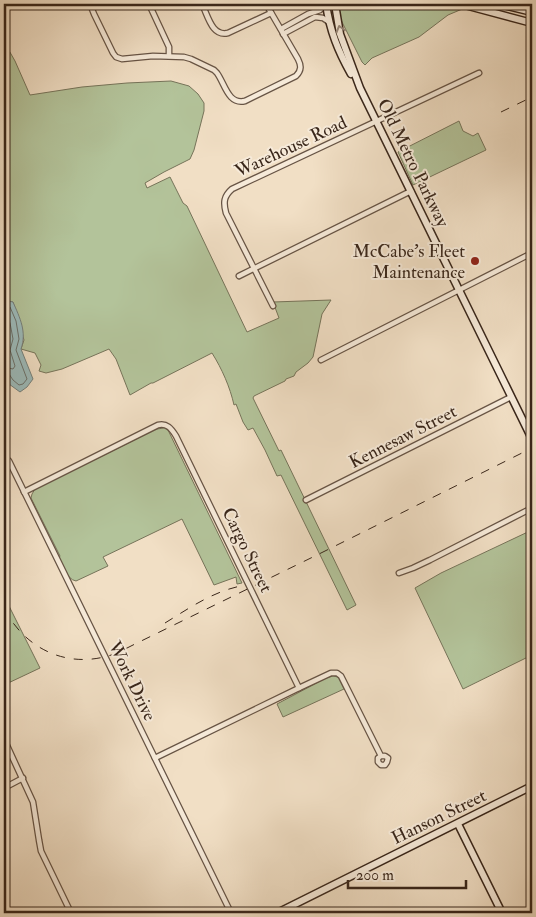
<svg xmlns="http://www.w3.org/2000/svg" width="536" height="917" font-family="'IM FELL Double Pica',serif">
  <style>
    .green { fill: #b3c39a; stroke: #76745a }
    .water { fill: #9cbbbb; stroke: #747f7b }
    .lines { fill: none; stroke-linecap: round; stroke-linejoin: round }
    .shore { stroke: #6a706a; stroke-width: 1 }
    .street-casing { stroke: #675445; stroke-width: 7 }
    .secondary-casing { stroke: #39261a; stroke-width: 9 }
    .street { stroke: #f6ead9; stroke-width: 4.5 }
    .secondary { stroke: #f6ead9; stroke-width: 6 }
    .rail { stroke: #39261a; stroke-width: 1; stroke-dasharray: 9 9; stroke-linecap: butt }
    .oneway { stroke: #98887a }
    .poi-dot { fill: #8f2418; stroke: #f6ead9; stroke-width: 2 }
    .labels { text-anchor: middle; dominant-baseline: central; stroke-width: 4; stroke-linejoin: round; paint-order: stroke }
    .street-label { font-size: 18px; fill: #39261a; stroke: #f6ead9 }
    .poi-label { font-size: 18px; fill: #39261a; stroke: #f6ead9; text-anchor: end }
  </style>
  <rect width="100%" height="100%" fill="#f1dfc5"/>
  <filter id="stains"><feTurbulence type="fractalNoise" baseFrequency=".004" numOctaves="4"/><feColorMatrix values="0 0 0 0 .2 0 0 0 0 .09 0 0 0 0 .02 0 0 0 .5 -.17"/></filter>
  <radialGradient id="worn" r=".72"><stop offset=".6" stop-color="#630" stop-opacity="0"/><stop offset="1" stop-color="#630" stop-opacity=".3"/></radialGradient>
  <!-- green -->
  <g class="green">
    <path d="M337,4H452L467,7L448,15L419,37L372,58L365,65L362,62L339,16Z"/>
    <path d="M4,42L5,47H7L15,61L30,95L82,87L127,83L171,81L189,86L198,94L204,103V111L194,150L190,159L164,172L145,183L147,188L170,177L183,203L187,206L247,332L279,318L273,302L331,300L322,314L313,357L308,363L296,372L294,376L286,379L285,381L254,396L253,398L279,451L281,450L356,605L347,610L281,475L277,476L265,450L253,428L248,430L243,422L236,404L234,405C230,387 222,369 212,353L153,383H151L130,395L116,359L109,349L62,369L46,373L39,371L41,365L35,353L21,349L24,340L13,302L4,300Z"/>
    <path d="M459,121L463,131L473,136L478,133L486,150L413,185L398,152Z"/>
    <path d="M164,428L168,430L242,583L237,584L236,577L214,585L182,519L103,557L108,566L76,581C66,579 64,566 59,558L60,556L31,498L32,494L35,489L157,429Z"/>
    <path d="M532,530V655L463,689L415,588L441,573Z"/>
    <path d="M4,596L40,668L4,685Z"/>
    <path d="M333,676L338,677L344,689L283,717L277,704L326,678Z"/>
  </g>
  <!-- water -->
  <path class="water" d="M4,300L13,302C20,318 27,332 21,349L33,379L27,387L20,392L9,384L4,374Z"/>
  <g class="lines">
    <!-- shore -->
    <g class="shore">
      <path d="M4,305L10,307L16,321L19,339L16,350L27,379L23,384L19,385L13,380L9,374L4,373"/>
      <path d="M4,312L10,323L13,339L10,350L15,366L13,369L4,367"/>
    </g>
    <defs>
      <g id="street">
        <path d="M94,4L92,9L94,14L113,53L116,57L122,59L153,56L184,57L191,59L214,70L217,73C225,84 228,105 245,101L296,76C302,70 301,65 298,59L266,4"/>
        <path d="M149,4L169,47V56"/>
        <path d="M202,4C208,16 212,37 228,33L271,13"/>
        <path d="M281,29L308,14L320,10L326,4"/>
        <path d="M283,34L315,17L323,18L329,22"/>
        <path d="M239,276L411,191"/>
        <path d="M273,306L226,213C223,202 224,196 232,189L479,73"/>
        <path d="M321,360L532,253"/>
        <path d="M9,461L231,913"/>
        <path d="M24,492L158,425C167,423 171,428 176,436L299,688L155,758"/>
        <path d="M306,500L511,397"/>
        <path d="M399,573L413,568L430,560L532,508"/>
        <path d="M299,688L331,673H337L341,676L381,756L378,758V762L381,765H385L387,762L388,758L385,756H381"/>
        <path d="M4,739L33,802L39,840L41,851L71,913"/>
        <path d="M4,788L23,778"/>
      </g>
      <g id="secondary">
        <path d="M326,4C330,31 338,51 351,74"/>
        <path d="M335,4L340,34L360,88L532,439"/>
        <path d="M461,4L532,23"/>
        <path d="M499,4L532,12"/>
        <path d="M458,824L502,913"/>
        <path d="M277,913L532,786"/>
      </g>
    </defs>
    <!-- street casing -->
    <use href="#street" class="street-casing"/>
    <!-- secondary casing -->
    <use href="#secondary" class="secondary-casing"/>
    <!-- street -->
    <use href="#street" class="street"/>
    <!-- secondary -->
    <use href="#secondary" class="secondary"/>
    <!-- rail -->
    <g class="rail">
      <path d="M501,112L532,97"/>
      <path d="M4,608C23,646 62,667 104,657C114,655 123,650 133,645L317,555L532,448"/>
      <path d="M165,623C191,607 215,590 246,585"/>
    </g>
  </g>
  <!-- one-way arrows -->
  <defs><path id="oneway-chevron" d="M-2-3.5L2.5 0L-2 3.5" fill="none" stroke-width="1.6" stroke-linecap="round" stroke-linejoin="round" transform="scale(1.25)"/></defs>
  <use class="oneway" href="#oneway-chevron" transform="translate(340 29) rotate(-105)"/>
  <!-- markers -->
  <circle class="poi-dot" cx="475" cy="261" r="5"/>
  <g class="labels">
    <!-- street labels -->
    <g class="street-label">
      <text transform="translate(291 147) rotate(-25)">Warehouse Road</text>
      <text transform="translate(413 163) rotate(64)">Old Metro Parkway</text>
      <text transform="translate(403 437) rotate(-27)">Kennesaw Street</text>
      <text transform="translate(247 550) rotate(64)">Cargo Street</text>
      <text transform="translate(132 681) rotate(64)">Work Drive</text>
      <text transform="translate(439 817) rotate(-26)">Hanson Street</text>
    </g>
    <!-- poi labels -->
    <g class="poi-label">
      <text x="465" y="251">McCabe's Fleet<tspan x="465" dy="21">Maintenance</tspan></text>
    </g>
  </g>
  <!-- margin -->
  <rect width="536" height="917" fill="none" stroke="#f1dfc5" stroke-width="20"/>
  <rect x="5" y="5" width="526" height="907" fill="none" stroke="#39261a" stroke-width="2.5"/>
  <rect x="10" y="10" width="516" height="897" fill="none" stroke="#39261a"/>
  <!-- scale -->
  <path d="M348 880v8h118v-8" fill="none" stroke="#39261a" stroke-width="2.5"/>
  <text x="356" y="880" font-size="15" fill="#39261a" stroke="#f6ead9" stroke-width="4" paint-order="stroke">200 m</text>
  <rect width="100%" height="100%" filter="url(#stains)"/>
  <rect width="100%" height="100%" fill="url(#worn)"/>
</svg>
